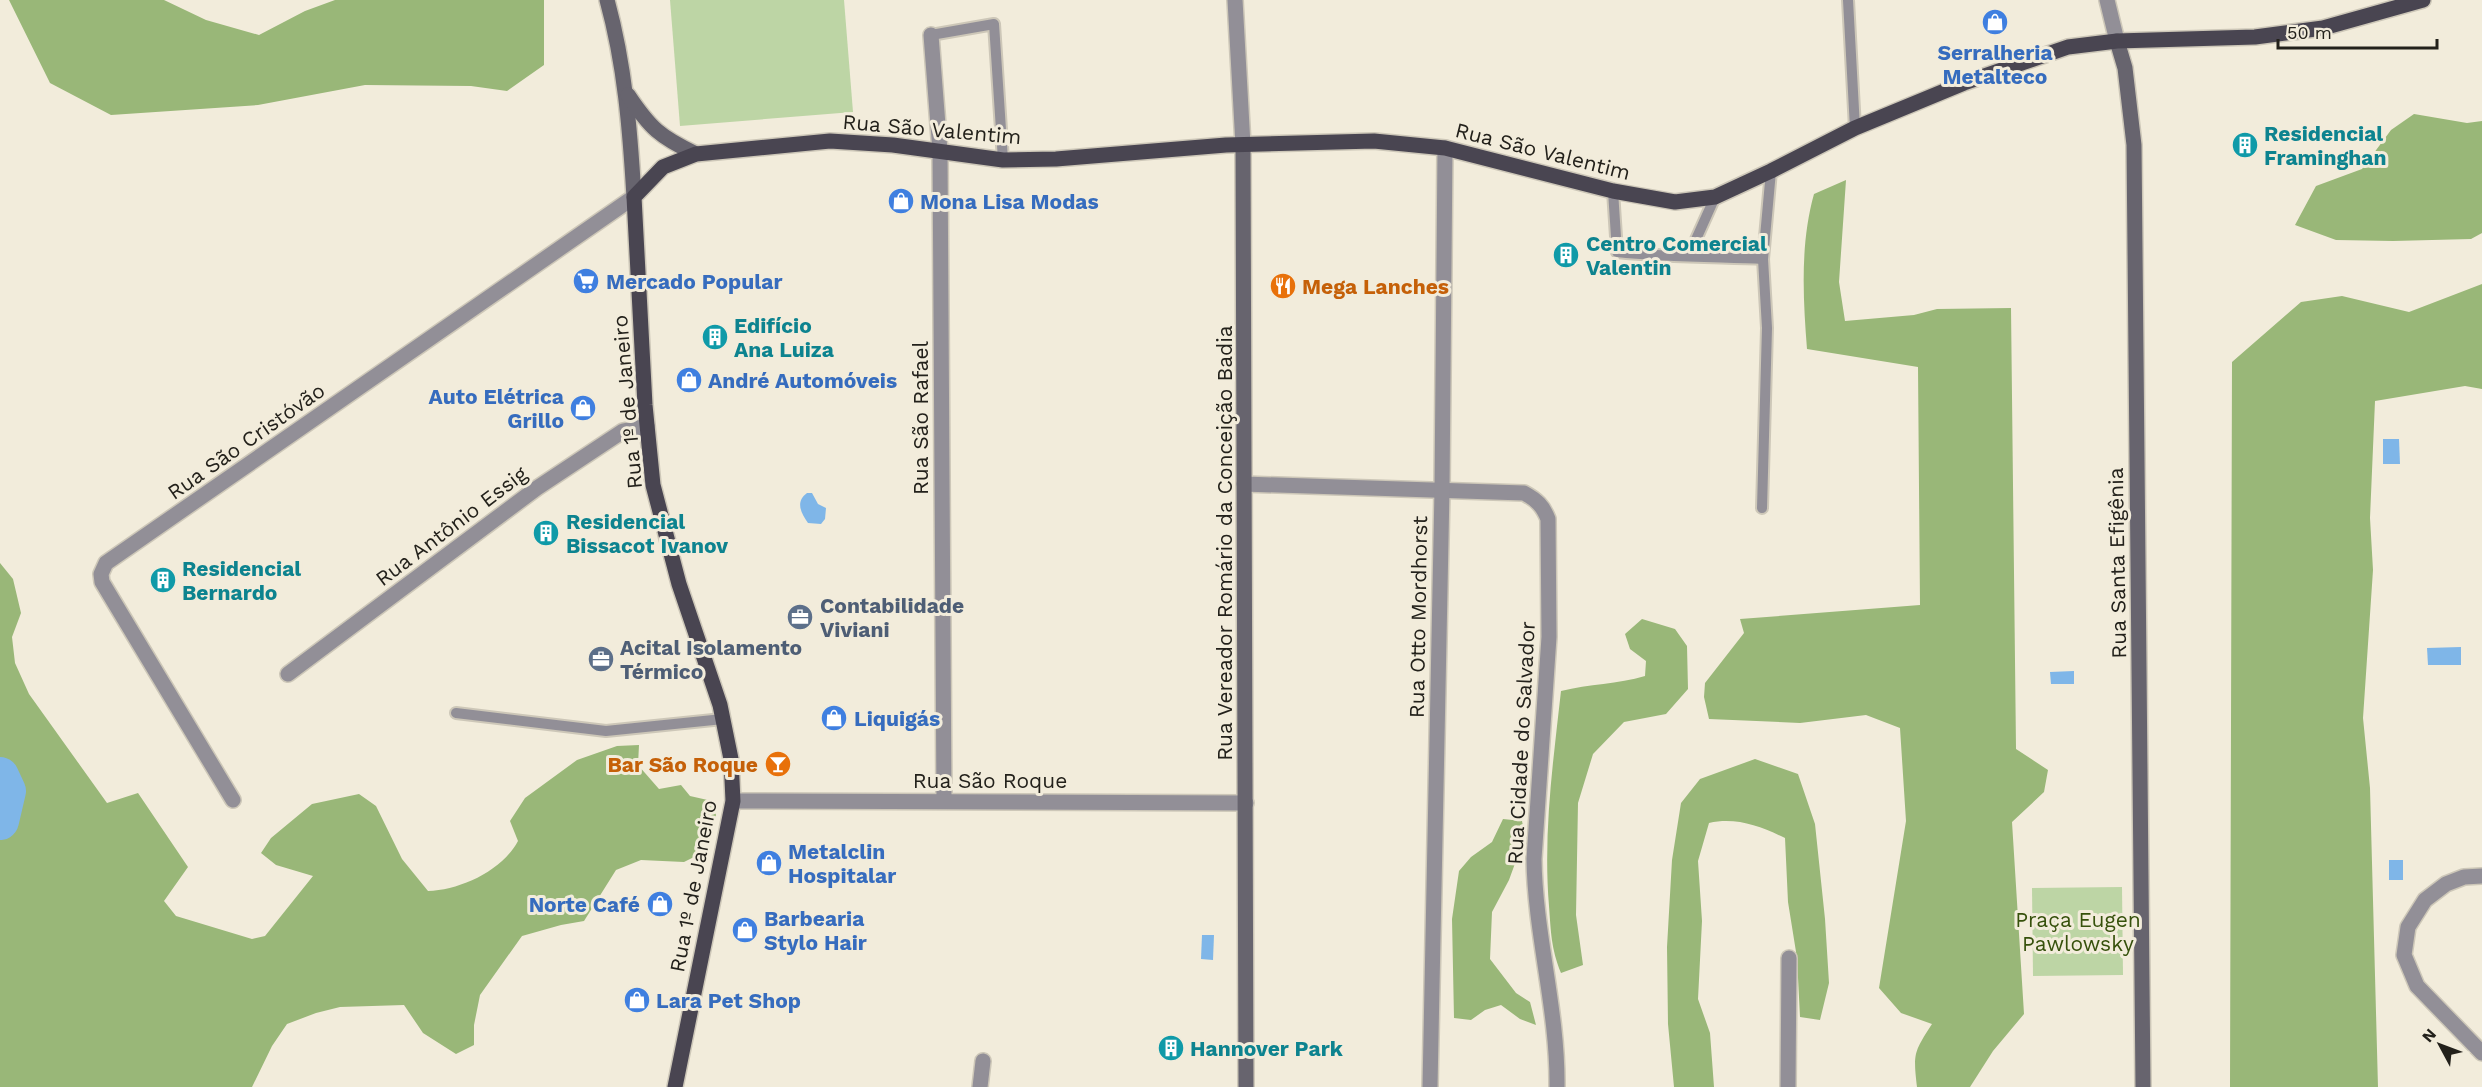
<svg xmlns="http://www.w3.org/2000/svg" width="2482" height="1087" font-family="'Work Sans',sans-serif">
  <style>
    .green { fill: #bdd5a5 }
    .forest { fill: #99b778 }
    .water { fill: #7fb6e8 }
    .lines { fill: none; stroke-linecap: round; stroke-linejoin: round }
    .river { stroke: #7fb6e8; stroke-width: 38 }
    .lane-casing { stroke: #cdc7b8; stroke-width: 14 }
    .street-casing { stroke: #cdc7b8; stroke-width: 18 }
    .secondary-casing { stroke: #cdc7b8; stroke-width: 18 }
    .primary-casing { stroke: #cdc7b8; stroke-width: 18 }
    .lane { stroke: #928f97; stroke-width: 10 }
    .street { stroke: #928f97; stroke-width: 15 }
    .secondary { stroke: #67646e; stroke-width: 15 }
    .primary { stroke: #494551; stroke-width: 15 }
    .labels { text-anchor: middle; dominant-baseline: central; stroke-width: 6; stroke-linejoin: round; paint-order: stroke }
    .shop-label { font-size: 21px; font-weight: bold; fill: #366cbe; stroke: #f2ecdb; text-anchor: start }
    .street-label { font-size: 21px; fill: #23211b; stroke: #f2ecdb }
    .culture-label { font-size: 21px; font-weight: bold; fill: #0d838f; stroke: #f2ecdb; text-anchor: start }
    .food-label { font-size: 21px; font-weight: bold; fill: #c56008; stroke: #f2ecdb; text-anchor: start }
    .service-label { font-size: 21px; font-weight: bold; fill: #4e5e75; stroke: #f2ecdb; text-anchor: start }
    .park-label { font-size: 21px; fill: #36510c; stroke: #f2ecdb }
  </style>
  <rect width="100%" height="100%" fill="#f2ecdb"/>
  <!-- green -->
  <g class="green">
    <path d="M670,0H844L853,112L680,126Z"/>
    <path d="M2122,887L2123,975L2033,976L2032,888Z"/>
  </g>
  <!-- forest -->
  <g class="forest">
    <path d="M9,0H164L206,20L259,35L305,11L335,0H544V65L507,91L471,86L365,85L258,105L111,115L50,83Z"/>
    <path d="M2414,114L2467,123L2482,121V233L2471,239L2393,241L2336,240L2295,225L2316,186L2362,169L2391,130Z"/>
    <path d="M1846,180L1839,282L1845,321L1914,315L1937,309L2011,308L2016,749L2048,770L2044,792L2012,822L2024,1014L1993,1051L1970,1087H1917C1913,1053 1914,1052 1932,1024L1901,1013L1879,988L1906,821L1900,728L1866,715L1800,723L1709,719L1704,697L1705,683L1744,633L1740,619L1920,605L1918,367L1807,349C1803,298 1800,244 1814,194Z"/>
    <path d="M2482,284V389L2465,386L2375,401L2370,518L2373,570L2363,718L2370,788L2378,1087H2230L2232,362L2301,302L2342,296L2409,312Z"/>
    <path d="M0,563L13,579L21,613L12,637L15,663L29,694L107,803L138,793L188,867L164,901L176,916L252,939L265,936L313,876L276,865L261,853L271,838L312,804L359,794L376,806L402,859L428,891C460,890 502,871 518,841L510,821L525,798L577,760L617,746L639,745L638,765L659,789L681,785L690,796L712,801L716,815L704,852L684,862L641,860L616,870L584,921L561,925L522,936L480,995L474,1025V1045L456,1054L423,1033L404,1005L340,1007L316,1013L287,1024L272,1046L252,1087H0Z"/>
    <path d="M1642,619L1675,629L1687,646L1688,689L1666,714L1624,722L1593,754L1578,803L1576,915L1583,965L1561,973C1551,948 1551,932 1549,906C1543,833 1553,763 1561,691C1589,684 1618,684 1645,676L1646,661L1630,649L1625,634Z"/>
    <path d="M1755,759L1798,774L1815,824L1825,919L1829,983L1820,1020L1800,1017L1797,958L1788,902L1785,838C1760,826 1736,817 1709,823L1698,861L1702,921L1698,999L1710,1033L1714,1087H1674L1668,1024L1667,947L1672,860L1681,803L1700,779Z"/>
    <path d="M1503,819L1522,821L1525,836L1509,880L1492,912L1490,959L1516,993L1530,1002L1536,1025L1520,1019L1501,1005L1485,1010L1471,1020L1454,1018L1452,919L1459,871L1471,857L1492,842Z"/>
  </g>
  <!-- water -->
  <g class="water">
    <path d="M2383,439H2399L2400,464H2383Z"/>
    <path d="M807,493H812L818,504L826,508L825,519L821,524L808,523C801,513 795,502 807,493Z"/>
    <path d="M2461,647V665H2428L2427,648Z"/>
    <path d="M2074,671V684H2051L2050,672Z"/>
    <rect x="2389" y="860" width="14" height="20"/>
    <path d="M1202,935H1214L1213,960L1201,959Z"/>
  </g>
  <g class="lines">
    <!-- river -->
    <path class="river" d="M0,776L7,791L0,821"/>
    <defs>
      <g id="lane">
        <path d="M1848,0L1855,128"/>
        <path d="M931,35L994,24L1003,160"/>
        <path d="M1613,191L1617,252C1666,257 1714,257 1763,259"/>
        <path d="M1689,255L1715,197"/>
        <path d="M1762,508L1767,328L1763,259L1771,171"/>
        <path d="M456,713L606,731L723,719"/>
      </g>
      <g id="street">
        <path d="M1235,0L1243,145"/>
        <path d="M2107,0L2117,41"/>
        <path d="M931,35L940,151L944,801"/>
        <path d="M1244,484L1524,493C1537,500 1543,506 1548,519L1549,637L1534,859C1535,935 1558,1010 1557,1087"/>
        <path d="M288,674L537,488L623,431L647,426"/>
        <path d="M233,800L102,582L101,574L106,563L634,197"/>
        <path d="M733,801L1246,803"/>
        <path d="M2482,876L2464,877L2446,884L2425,900L2408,927L2404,955L2417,986L2482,1053"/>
        <path d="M980,1087L983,1061"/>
        <path d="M1430,1087L1442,490L1445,148"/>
        <path d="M1788,1087L1789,958"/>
      </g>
      <g id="secondary">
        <path d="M607,0C625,65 630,130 634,197"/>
        <path d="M2117,41L2125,68L2134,145L2143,1087"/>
        <path d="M628,95C650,128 660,137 696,154"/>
        <path d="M1243,145L1246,1087"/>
      </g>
      <path id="primary" d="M675,1087L733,801L731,759L720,705L679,584L653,485L645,405L634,197L663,167L696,154L830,141L893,145L1003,160L1056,159L1226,145L1374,141L1445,148L1613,191L1675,202L1715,197L1771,171L1855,128L1964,83L2068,47L2117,41L2255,37L2323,28L2423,0"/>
    </defs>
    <!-- lane casing -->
    <use href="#lane" class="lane-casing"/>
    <!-- street casing -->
    <use href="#street" class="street-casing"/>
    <!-- secondary casing -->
    <use href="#secondary" class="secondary-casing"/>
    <!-- primary casing -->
    <use href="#primary" class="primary-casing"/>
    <!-- lane -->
    <use href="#lane" class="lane"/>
    <!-- street -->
    <use href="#street" class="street"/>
    <!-- secondary -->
    <use href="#secondary" class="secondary"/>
    <!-- primary -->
    <use href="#primary" class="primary"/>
  </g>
  <!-- icons -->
  <defs>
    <symbol id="shop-disc" viewBox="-11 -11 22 22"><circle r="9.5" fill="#3f7fe0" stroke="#f2ecdb"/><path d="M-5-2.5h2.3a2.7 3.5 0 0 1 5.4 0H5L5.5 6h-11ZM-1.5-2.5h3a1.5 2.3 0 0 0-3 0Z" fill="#fff"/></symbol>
    <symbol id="building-disc" viewBox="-11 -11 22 22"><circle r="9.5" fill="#0f9aa8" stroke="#f2ecdb"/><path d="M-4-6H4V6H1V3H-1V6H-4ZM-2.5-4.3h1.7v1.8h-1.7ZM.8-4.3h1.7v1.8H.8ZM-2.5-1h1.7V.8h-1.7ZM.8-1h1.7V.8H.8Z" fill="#fff"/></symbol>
    <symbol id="supermarket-disc" viewBox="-11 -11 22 22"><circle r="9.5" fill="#3f7fe0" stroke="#f2ecdb"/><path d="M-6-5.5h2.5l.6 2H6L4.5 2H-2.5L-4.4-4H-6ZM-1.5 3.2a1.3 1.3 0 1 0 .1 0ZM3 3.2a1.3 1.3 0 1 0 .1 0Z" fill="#fff"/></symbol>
    <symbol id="restaurant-disc" viewBox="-11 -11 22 22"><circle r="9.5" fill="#e8710a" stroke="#f2ecdb"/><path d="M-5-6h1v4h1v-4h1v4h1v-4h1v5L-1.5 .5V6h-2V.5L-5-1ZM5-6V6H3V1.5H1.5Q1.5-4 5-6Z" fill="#fff"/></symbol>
    <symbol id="office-disc" viewBox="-11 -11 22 22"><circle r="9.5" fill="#5c6f8a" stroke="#f2ecdb"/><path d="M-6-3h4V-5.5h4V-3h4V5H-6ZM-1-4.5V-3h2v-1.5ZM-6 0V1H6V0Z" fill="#fff"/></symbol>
    <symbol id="bar-disc" viewBox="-11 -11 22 22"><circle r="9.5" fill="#e8710a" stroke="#f2ecdb"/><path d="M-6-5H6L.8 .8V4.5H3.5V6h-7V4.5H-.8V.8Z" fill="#fff"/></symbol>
  </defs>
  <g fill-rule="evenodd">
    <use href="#shop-disc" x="1980" y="7" width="30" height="30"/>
    <use href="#building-disc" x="2230" y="130" width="30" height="30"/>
    <use href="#shop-disc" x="886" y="186" width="30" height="30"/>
    <use href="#building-disc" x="1551" y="240" width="30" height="30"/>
    <use href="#supermarket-disc" x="571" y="266" width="30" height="30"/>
    <use href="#restaurant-disc" x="1268" y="271" width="30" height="30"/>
    <use href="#building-disc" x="700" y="322" width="30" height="30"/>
    <use href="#shop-disc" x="674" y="365" width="30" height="30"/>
    <use href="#shop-disc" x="568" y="393" width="30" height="30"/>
    <use href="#building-disc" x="531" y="518" width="30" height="30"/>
    <use href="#building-disc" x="148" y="565" width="30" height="30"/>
    <use href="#office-disc" x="785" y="602" width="30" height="30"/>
    <use href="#office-disc" x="586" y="644" width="30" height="30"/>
    <use href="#shop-disc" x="819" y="703" width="30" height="30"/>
    <use href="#bar-disc" x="763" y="749" width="30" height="30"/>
    <use href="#shop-disc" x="754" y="848" width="30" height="30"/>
    <use href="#shop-disc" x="645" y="889" width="30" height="30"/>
    <use href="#shop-disc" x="730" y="915" width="30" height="30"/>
    <use href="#shop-disc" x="622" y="985" width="30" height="30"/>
    <use href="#building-disc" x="1156" y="1033" width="30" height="30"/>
  </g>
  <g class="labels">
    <!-- shop labels -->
    <g class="shop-label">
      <text x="1995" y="52" text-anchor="middle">Serralheria<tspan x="1995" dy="24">Metalteco</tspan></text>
      <text x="920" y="201">Mona Lisa Modas</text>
      <text x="606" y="281">Mercado Popular</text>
      <text x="708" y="380">André Automóveis</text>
      <text x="564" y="396" text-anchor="end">Auto Elétrica<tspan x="564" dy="24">Grillo</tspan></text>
      <text x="854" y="718">Liquigás</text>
      <text x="788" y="851">Metalclin<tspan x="788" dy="24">Hospitalar</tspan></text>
      <text x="640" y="904" text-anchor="end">Norte Café</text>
      <text x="764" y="918">Barbearia<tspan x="764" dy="24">Stylo Hair</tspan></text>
      <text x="656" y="1000">Lara Pet Shop</text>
    </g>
    <!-- street labels -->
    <g class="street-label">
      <text transform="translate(932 129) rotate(5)">Rua São Valentim</text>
      <text transform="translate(1543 151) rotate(14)">Rua São Valentim</text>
      <text transform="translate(627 402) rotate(-95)">Rua 1º de Janeiro</text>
      <text transform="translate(920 418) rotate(-90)">Rua São Rafael</text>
      <text transform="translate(246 441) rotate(-35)">Rua São Cristóvão</text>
      <text transform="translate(451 526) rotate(-37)">Rua Antônio Essig</text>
      <text transform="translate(1224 543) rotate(-90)">Rua Vereador Romário da Conceição Badia</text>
      <text transform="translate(2117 563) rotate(-91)">Rua Santa Efigênia</text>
      <text transform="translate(1418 617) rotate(-89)">Rua Otto Mordhorst</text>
      <text transform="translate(1521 743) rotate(-87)">Rua Cidade do Salvador</text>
      <text x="990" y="780">Rua São Roque</text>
      <text transform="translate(693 886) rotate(-79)">Rua 1º de Janeiro</text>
    </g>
    <!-- culture labels -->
    <g class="culture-label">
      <text x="2264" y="133">Residencial<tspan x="2264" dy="24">Framinghan</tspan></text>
      <text x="1586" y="243">Centro Comercial<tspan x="1586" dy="24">Valentin</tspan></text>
      <text x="734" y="325">Edifício<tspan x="734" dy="24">Ana Luiza</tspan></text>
      <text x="566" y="521">Residencial<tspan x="566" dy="24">Bissacot Ivanov</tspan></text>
      <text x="182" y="568">Residencial<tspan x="182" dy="24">Bernardo</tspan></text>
      <text x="1190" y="1048">Hannover Park</text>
    </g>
    <!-- food labels -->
    <g class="food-label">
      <text x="1302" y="286">Mega Lanches</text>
      <text x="758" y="764" text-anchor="end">Bar São Roque</text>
    </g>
    <!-- service labels -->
    <g class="service-label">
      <text x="820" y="605">Contabilidade<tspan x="820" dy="24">Viviani</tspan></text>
      <text x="620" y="647">Acital Isolamento<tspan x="620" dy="24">Térmico</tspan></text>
    </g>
    <!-- park labels -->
    <g class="park-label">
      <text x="2078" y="919">Praça Eugen<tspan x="2078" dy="24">Pawlowsky</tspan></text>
    </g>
  </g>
  <!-- north arrow -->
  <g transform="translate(2440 1045) rotate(311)" stroke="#f2ecdb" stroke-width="4.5" paint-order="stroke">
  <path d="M0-4.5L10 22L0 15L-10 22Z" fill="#23211b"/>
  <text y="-9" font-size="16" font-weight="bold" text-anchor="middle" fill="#23211b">N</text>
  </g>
  <!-- scale -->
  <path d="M2278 39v9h159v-9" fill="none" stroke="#23211b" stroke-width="3"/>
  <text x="2287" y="39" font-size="18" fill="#23211b" stroke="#f2ecdb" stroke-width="4.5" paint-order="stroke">50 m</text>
</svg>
